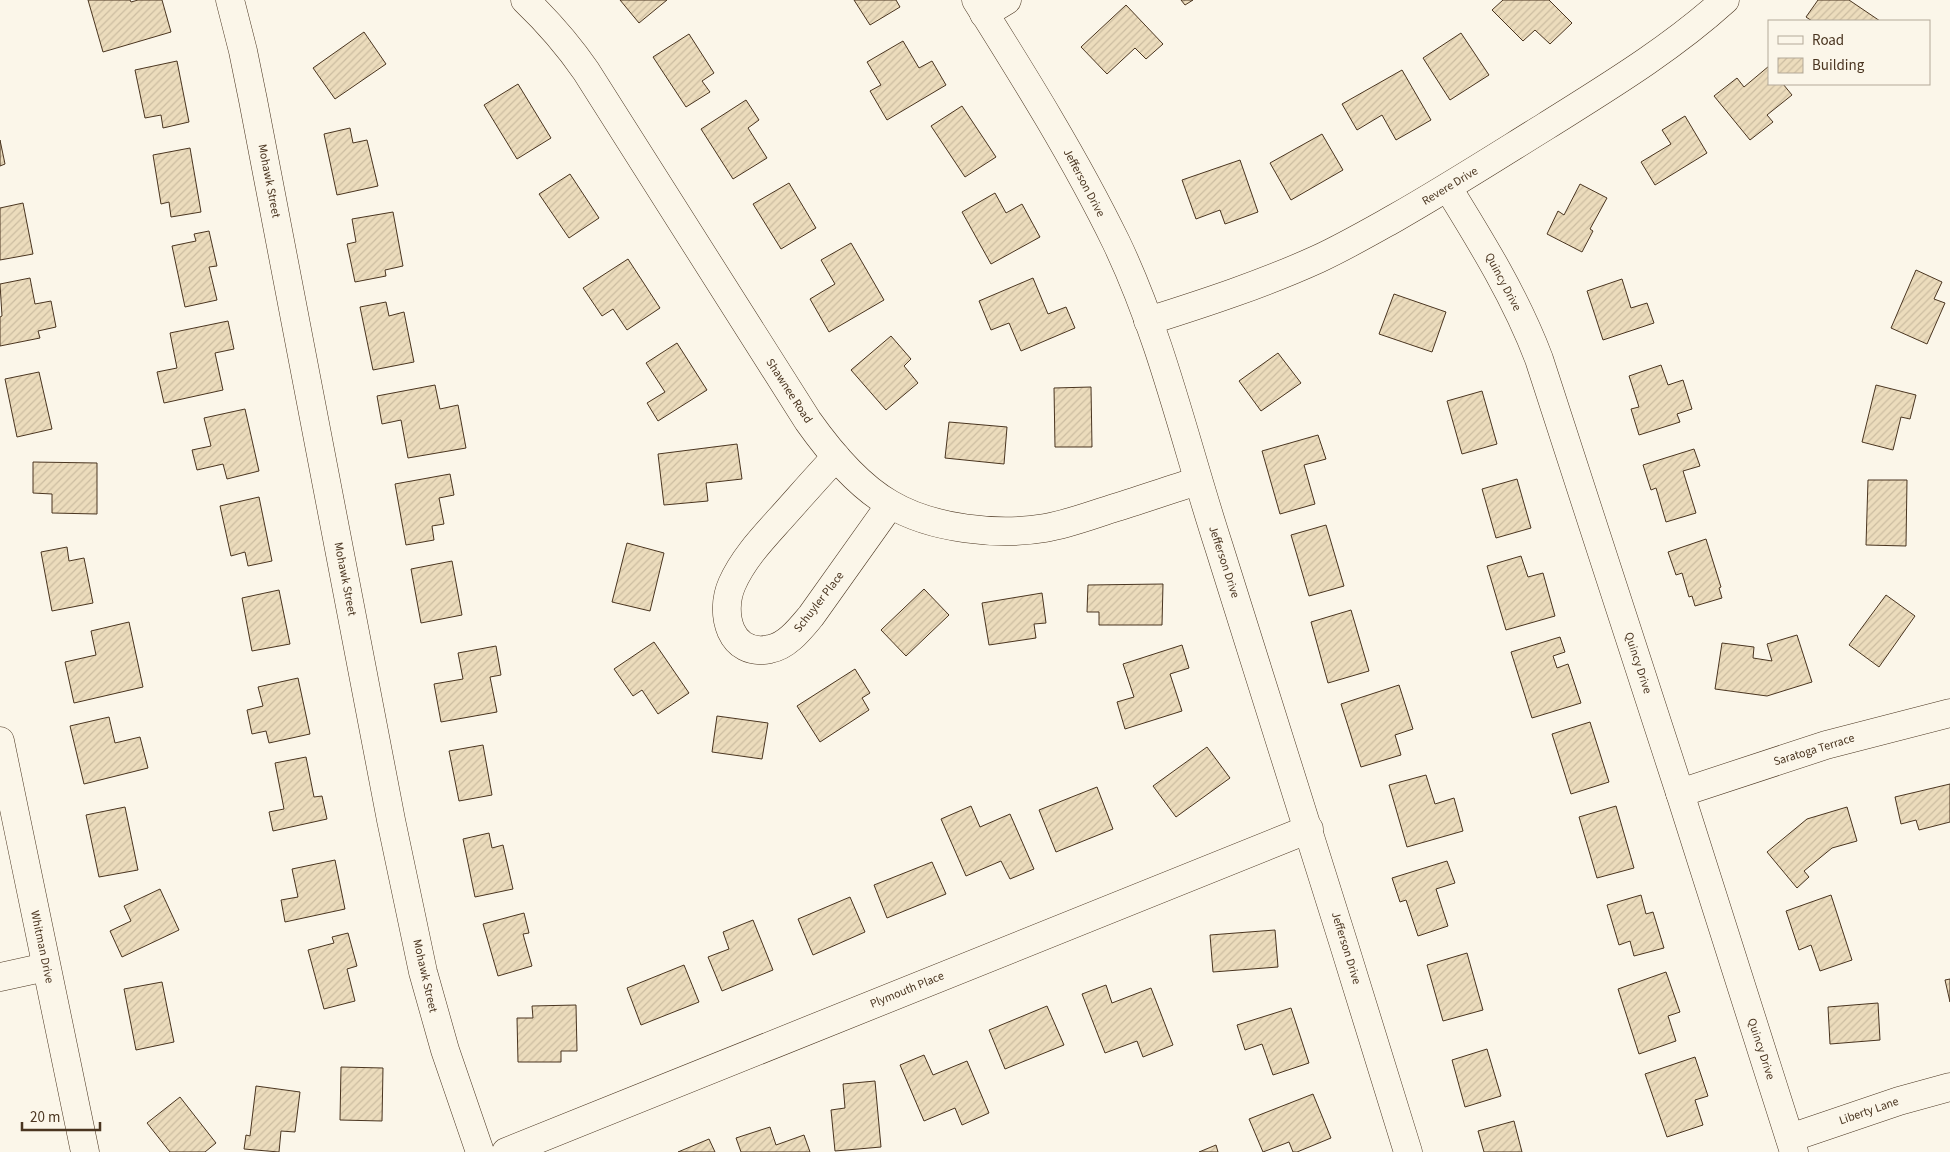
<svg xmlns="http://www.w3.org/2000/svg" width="1950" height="1152" font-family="'Source Sans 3',sans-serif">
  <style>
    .building { fill: url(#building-hatch); stroke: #4a3520 }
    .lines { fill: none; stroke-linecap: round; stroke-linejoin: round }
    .minor-casing { stroke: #4a3520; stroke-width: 29 }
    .minor { stroke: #fbf6e9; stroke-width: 28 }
    .labels { text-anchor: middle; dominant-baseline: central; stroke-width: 4; stroke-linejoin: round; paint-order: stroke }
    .street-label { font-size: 12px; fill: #4a3520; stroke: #fbf6e9 }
  </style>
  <defs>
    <pattern id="building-hatch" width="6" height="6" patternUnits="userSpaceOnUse" patternTransform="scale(1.25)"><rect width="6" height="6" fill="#ecdcbc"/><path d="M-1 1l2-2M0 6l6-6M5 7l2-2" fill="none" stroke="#ccbda1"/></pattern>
  </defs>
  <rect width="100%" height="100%" fill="#fbf6e9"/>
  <!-- building -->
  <g class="building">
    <path d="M88,0H130L131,2L138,0H162L171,32L103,52Z"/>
    <path d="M620,0H667L639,23Z"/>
    <path d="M854,0H896L900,7L870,25Z"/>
    <path d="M1181,0H1193L1185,5Z"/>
    <path d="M1503,0H1549L1572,23L1550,44L1535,30L1523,41L1492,10Z"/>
    <path d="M1818,0H1849L1880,21H1812L1806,17Z"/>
    <path d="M1126,5L1163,44L1146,59L1135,48L1107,74L1081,47Z"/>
    <path d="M364,32L386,64L335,99L313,68Z"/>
    <path d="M1461,33L1489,75L1450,100L1423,58Z"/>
    <path d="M689,34L714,73L702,81L710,92L686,107L653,57Z"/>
    <path d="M903,41L919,68L932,61L946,85L887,120L870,91L881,85L867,62Z"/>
    <path d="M177,61L189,122L163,128L161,115L145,118L135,70Z"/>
    <path d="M1769,66V84H1783L1792,95L1767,115L1773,122L1750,140L1714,96L1737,78L1744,87Z"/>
    <path d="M1402,70L1431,120L1396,140L1382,115L1357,130L1342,104Z"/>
    <path d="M518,84L551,138L517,159L484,105Z"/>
    <path d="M746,100L759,120L748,128L767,158L733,179L701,129Z"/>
    <path d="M962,106L996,157L965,177L931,126Z"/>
    <path d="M1685,116L1707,153L1655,185L1641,162L1671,144L1662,130Z"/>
    <path d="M350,128L353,143L367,140L378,186L337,195L324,134Z"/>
    <path d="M1322,134L1343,170L1291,200L1270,163Z"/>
    <path d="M0,140L5,164L0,166Z"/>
    <path d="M190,148L201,212L171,217L169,202L161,204L153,155Z"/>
    <path d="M1240,160L1258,212L1225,224L1220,210L1196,219L1182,180Z"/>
    <path d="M570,174L599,218L569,238L539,194Z"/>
    <path d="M789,183L816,228L781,249L753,204Z"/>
    <path d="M1580,184L1607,198L1590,229L1593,231L1582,252L1547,234L1558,211L1564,215Z"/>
    <path d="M995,193L1006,213L1022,204L1040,237L991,264L962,212Z"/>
    <path d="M23,203L33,254L0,260V208Z"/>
    <path d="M393,212L403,266L385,270L386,276L355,282L347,244L356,242L352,219Z"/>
    <path d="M209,231L217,266L209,267L217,300L185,307L172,246L196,241L194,234Z"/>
    <path d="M851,243L884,300L829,332L810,299L835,284L821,260Z"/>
    <path d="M628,259L660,308L627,330L613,309L602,316L583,288Z"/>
    <path d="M1916,270L1942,282L1934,299L1945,303L1927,344L1891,328Z"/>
    <path d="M30,278L35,304L51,301L56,327L38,331L40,338L0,346V317L2,316L0,284Z"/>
    <path d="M1033,278L1048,314L1066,307L1075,328L1021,351L1009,323L991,330L979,301Z"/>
    <path d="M1622,279L1631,308L1647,303L1654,323L1603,340L1587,291Z"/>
    <path d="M1394,294L1446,312L1432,352L1379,334Z"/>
    <path d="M386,302L389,316L404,312L414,362L373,370L360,307Z"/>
    <path d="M228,321L234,349L215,353L223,390L164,403L157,372L177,368L170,333Z"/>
    <path d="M891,336L911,359L904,366L918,383L886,410L851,370Z"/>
    <path d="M677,343L707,390L658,421L647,403L665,392L646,363Z"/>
    <path d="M1278,353L1301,383L1261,411L1239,381Z"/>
    <path d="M1661,365L1668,385L1683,380L1692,409L1677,414L1680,422L1639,435L1631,409L1639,407L1629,376Z"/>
    <path d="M39,372L52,429L17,437L5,379Z"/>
    <path d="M435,385L440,409L458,405L466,448L408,458L401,420L382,424L377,396Z"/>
    <path d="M1876,385L1916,395L1910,419L1901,417L1893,450L1862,442Z"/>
    <path d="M1091,387L1092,447H1055L1054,388Z"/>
    <path d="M1482,391L1497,444L1462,454L1447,401Z"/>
    <path d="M245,409L259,471L227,479L223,464L197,470L192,450L211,446L204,418Z"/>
    <path d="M949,422L1007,427L1004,464L945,458Z"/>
    <path d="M1318,435L1326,459L1304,465L1315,504L1280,514L1262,451Z"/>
    <path d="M737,444L742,479L706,483L708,501L664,505L658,454Z"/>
    <path d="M1694,449L1700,466L1683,471L1696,513L1666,522L1656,488L1651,490L1643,465Z"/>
    <path d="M33,462L97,463V514L52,513V494L33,493Z"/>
    <path d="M450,474L454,495L439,498L444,524L432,526L434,540L406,545L395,484Z"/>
    <path d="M1517,479L1531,528L1496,538L1482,489Z"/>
    <path d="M1868,480H1907L1906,546L1866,545Z"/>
    <path d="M259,497L272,561L248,566L245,552L231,556L220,506Z"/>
    <path d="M1326,525L1344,586L1309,596L1291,535Z"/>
    <path d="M1706,539L1721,587L1719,588L1722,598L1695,606L1692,596L1689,597L1682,573L1676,575L1668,552Z"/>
    <path d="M627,543L664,553L650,611L612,602Z"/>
    <path d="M67,547L69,561L84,558L93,603L52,611L41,552Z"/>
    <path d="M1521,556L1528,577L1543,573L1555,616L1506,630L1487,566Z"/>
    <path d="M452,561L462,615L421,623L411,569Z"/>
    <path d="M1163,584L1162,625H1099V612H1087L1088,585Z"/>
    <path d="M924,589L949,615L906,656L881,630Z"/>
    <path d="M279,590L290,644L252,651L242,598Z"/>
    <path d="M1042,593L1046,623L1034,624L1036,638L989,645L982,603Z"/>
    <path d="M1886,595L1915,616L1879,667L1849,645Z"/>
    <path d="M1351,610L1369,671L1328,683L1311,622Z"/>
    <path d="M129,622L143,687L74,703L65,662L96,655L91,631Z"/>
    <path d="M1797,635L1812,682L1767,696L1715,689L1722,643L1754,647L1753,658L1772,661L1767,644Z"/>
    <path d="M1560,637L1565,652L1553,656L1557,668L1568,664L1581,703L1532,718L1511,652Z"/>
    <path d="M654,642L689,693L658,714L642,690L633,696L614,669Z"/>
    <path d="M1182,645L1189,668L1170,674L1182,711L1125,729L1117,702L1134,697L1123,664Z"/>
    <path d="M496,646L501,675L490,677L497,712L441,722L434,684L463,679L458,653Z"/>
    <path d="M855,669L870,693L862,698L869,710L820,742L797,706Z"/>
    <path d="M298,678L310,734L269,743L266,731L252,734L247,710L263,706L258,687Z"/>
    <path d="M1399,685L1413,729L1395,735L1401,755L1361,767L1341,704Z"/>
    <path d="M717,716L768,723L762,759L712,752Z"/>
    <path d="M109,717L115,743L140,737L148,768L84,784L70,726Z"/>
    <path d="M1590,722L1609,782L1571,794L1552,734Z"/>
    <path d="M483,745L492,795L459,801L449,751Z"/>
    <path d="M1207,747L1230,778L1176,817L1153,786Z"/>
    <path d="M306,757L314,797L322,796L327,819L273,831L269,812L284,809L275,763Z"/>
    <path d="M1426,775L1435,804L1454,798L1463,831L1407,847L1389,785Z"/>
    <path d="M1950,784V822L1919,830L1916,820L1901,824L1895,797Z"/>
    <path d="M1097,787L1113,829L1056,852L1039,810Z"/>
    <path d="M971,806L980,827L1010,814L1034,869L1010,879L1001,861L966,876L941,819Z"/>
    <path d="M1616,806L1634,868L1597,878L1579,817Z"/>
    <path d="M125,807L138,870L99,877L86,815Z"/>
    <path d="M1847,807L1857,841L1832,848L1804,871L1809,877L1797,888L1767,852L1807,819Z"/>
    <path d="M489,833L492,848L503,845L513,889L475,897L463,839Z"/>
    <path d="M335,860L345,909L285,922L281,900L298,897L292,869Z"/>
    <path d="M1447,861L1455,883L1436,889L1448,926L1418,936L1406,900L1400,902L1392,878Z"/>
    <path d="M932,862L946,894L887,918L874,885Z"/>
    <path d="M160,889L179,930L122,957L110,931L131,921L124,906Z"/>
    <path d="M1641,895L1646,914L1653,912L1664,948L1634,956L1630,941L1619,945L1607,905Z"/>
    <path d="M1831,895L1852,960L1820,971L1811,945L1799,950L1786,911Z"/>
    <path d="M850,897L865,932L813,955L798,919Z"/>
    <path d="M524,913L529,933L523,934L532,966L498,976L483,924Z"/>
    <path d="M753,920L773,970L722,991L708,957L729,949L723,932Z"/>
    <path d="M1275,930L1278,967L1213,972L1210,935Z"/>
    <path d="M348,933L357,966L347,969L355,1001L324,1009L308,950L334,943L332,937Z"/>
    <path d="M1467,953L1483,1010L1443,1021L1427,965Z"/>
    <path d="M684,965L699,1002L641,1025L627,988Z"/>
    <path d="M1666,972L1680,1012L1668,1016L1676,1041L1639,1054L1618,989Z"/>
    <path d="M1950,979V1002L1945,980Z"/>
    <path d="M162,982L174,1042L136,1050L124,989Z"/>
    <path d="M1106,985L1112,1003L1151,988L1173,1045L1143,1057L1137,1041L1105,1053L1082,994Z"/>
    <path d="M1878,1003L1880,1040L1830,1044L1828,1007Z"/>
    <path d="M576,1005L577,1051H561V1062H518L517,1018H533L532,1006Z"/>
    <path d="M1047,1006L1064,1045L1005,1069L989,1030Z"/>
    <path d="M1291,1008L1309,1063L1273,1075L1262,1044L1245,1050L1237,1025Z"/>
    <path d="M1487,1049L1501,1096L1465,1107L1452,1060Z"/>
    <path d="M924,1055L933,1075L967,1061L989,1113L962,1125L955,1108L924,1121L900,1065Z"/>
    <path d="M1695,1057L1708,1096L1695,1100L1703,1125L1667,1137L1645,1074Z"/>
    <path d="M341,1067L383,1068L382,1121L340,1120Z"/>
    <path d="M875,1081L881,1147L835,1151L831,1110L845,1108L843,1084Z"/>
    <path d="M256,1086L300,1092L295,1132L281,1131L279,1152L244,1149L246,1135L250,1136Z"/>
    <path d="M1313,1094L1331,1138L1297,1152H1293L1289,1142L1263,1152L1249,1119Z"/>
    <path d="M180,1097L216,1143L205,1152H170L147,1123Z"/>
    <path d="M1514,1121L1522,1152H1484L1478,1131Z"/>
    <path d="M770,1127L776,1145L804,1135L810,1152H741L736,1138Z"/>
    <path d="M709,1139L715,1152H678Z"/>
    <path d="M1216,1145L1218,1152H1199Z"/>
  </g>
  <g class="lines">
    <defs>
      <g id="minor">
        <path d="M230,0L243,51L253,100L391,820L423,972L445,1050L480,1152"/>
        <path d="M525,0C548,22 568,45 586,71L808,421C830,452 857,485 890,504C932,529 998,536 1045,528C1068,524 1089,516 1111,509C1140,500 1169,490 1198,481"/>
        <path d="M976,0C1025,78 1075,158 1116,242C1162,338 1186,446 1219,547C1283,749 1346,950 1408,1152"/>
        <path d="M984,14L1007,0"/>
        <path d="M1448,188C1482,243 1516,298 1539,359L1680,793L1794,1152"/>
        <path d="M1148,321C1205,303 1263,284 1318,259C1344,247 1370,232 1395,218C1446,189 1496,157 1546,126C1608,87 1671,49 1725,0"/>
        <path d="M836,457C817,477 799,498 780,519C762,539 743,559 732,584C719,613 730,658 770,649C787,646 800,629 811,616L890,505"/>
        <path d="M0,741L85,1152"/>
        <path d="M1680,793L1826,745L1950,713"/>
        <path d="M0,977L46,967"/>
        <path d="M1790,1138L1899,1101L1950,1087"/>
        <path d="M506,1152L1309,829"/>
      </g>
    </defs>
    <!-- minor casing -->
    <use href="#minor" class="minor-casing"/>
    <!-- minor -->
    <use href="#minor" class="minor"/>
  </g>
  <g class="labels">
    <!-- street labels -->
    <g class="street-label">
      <text transform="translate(269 181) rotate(79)">Mohawk Street</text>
      <text transform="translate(1084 183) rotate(62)">Jefferson Drive</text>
      <text transform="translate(1450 186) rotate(-31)">Revere Drive</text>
      <text transform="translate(1503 282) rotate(62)">Quincy Drive</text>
      <text transform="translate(789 391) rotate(57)">Shawnee Road</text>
      <text transform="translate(1224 562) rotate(72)">Jefferson Drive</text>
      <text transform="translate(345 579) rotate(79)">Mohawk Street</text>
      <text transform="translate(819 602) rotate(-52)">Schuyler Place</text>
      <text transform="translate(1638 663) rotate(72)">Quincy Drive</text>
      <text transform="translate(1814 750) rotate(-17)">Saratoga Terrace</text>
      <text transform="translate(42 947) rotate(78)">Whitman Drive</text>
      <text transform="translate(1346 948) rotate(73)">Jefferson Drive</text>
      <text transform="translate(425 976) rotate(77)">Mohawk Street</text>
      <text transform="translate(907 990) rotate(-22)">Plymouth Place</text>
      <text transform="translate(1761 1049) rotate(72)">Quincy Drive</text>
      <text transform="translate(1869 1111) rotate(-19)">Liberty Lane</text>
    </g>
  </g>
  <!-- legend -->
  <rect x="1768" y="20" width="162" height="65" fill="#fbf6e9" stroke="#b4a999"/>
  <rect x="1778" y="36" width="25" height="8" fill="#fbf6e9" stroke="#b4a999"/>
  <text x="1812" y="45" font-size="15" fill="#4a3520">Road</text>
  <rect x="1778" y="58" width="25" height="15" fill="url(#building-hatch)" stroke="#b4a999"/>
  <text x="1812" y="70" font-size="15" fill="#4a3520">Building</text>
  <!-- scale -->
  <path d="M22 1122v8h78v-8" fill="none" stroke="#4a3520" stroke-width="2.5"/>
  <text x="30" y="1122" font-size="15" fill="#4a3520" stroke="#fbf6e9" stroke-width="4" paint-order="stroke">20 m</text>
</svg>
